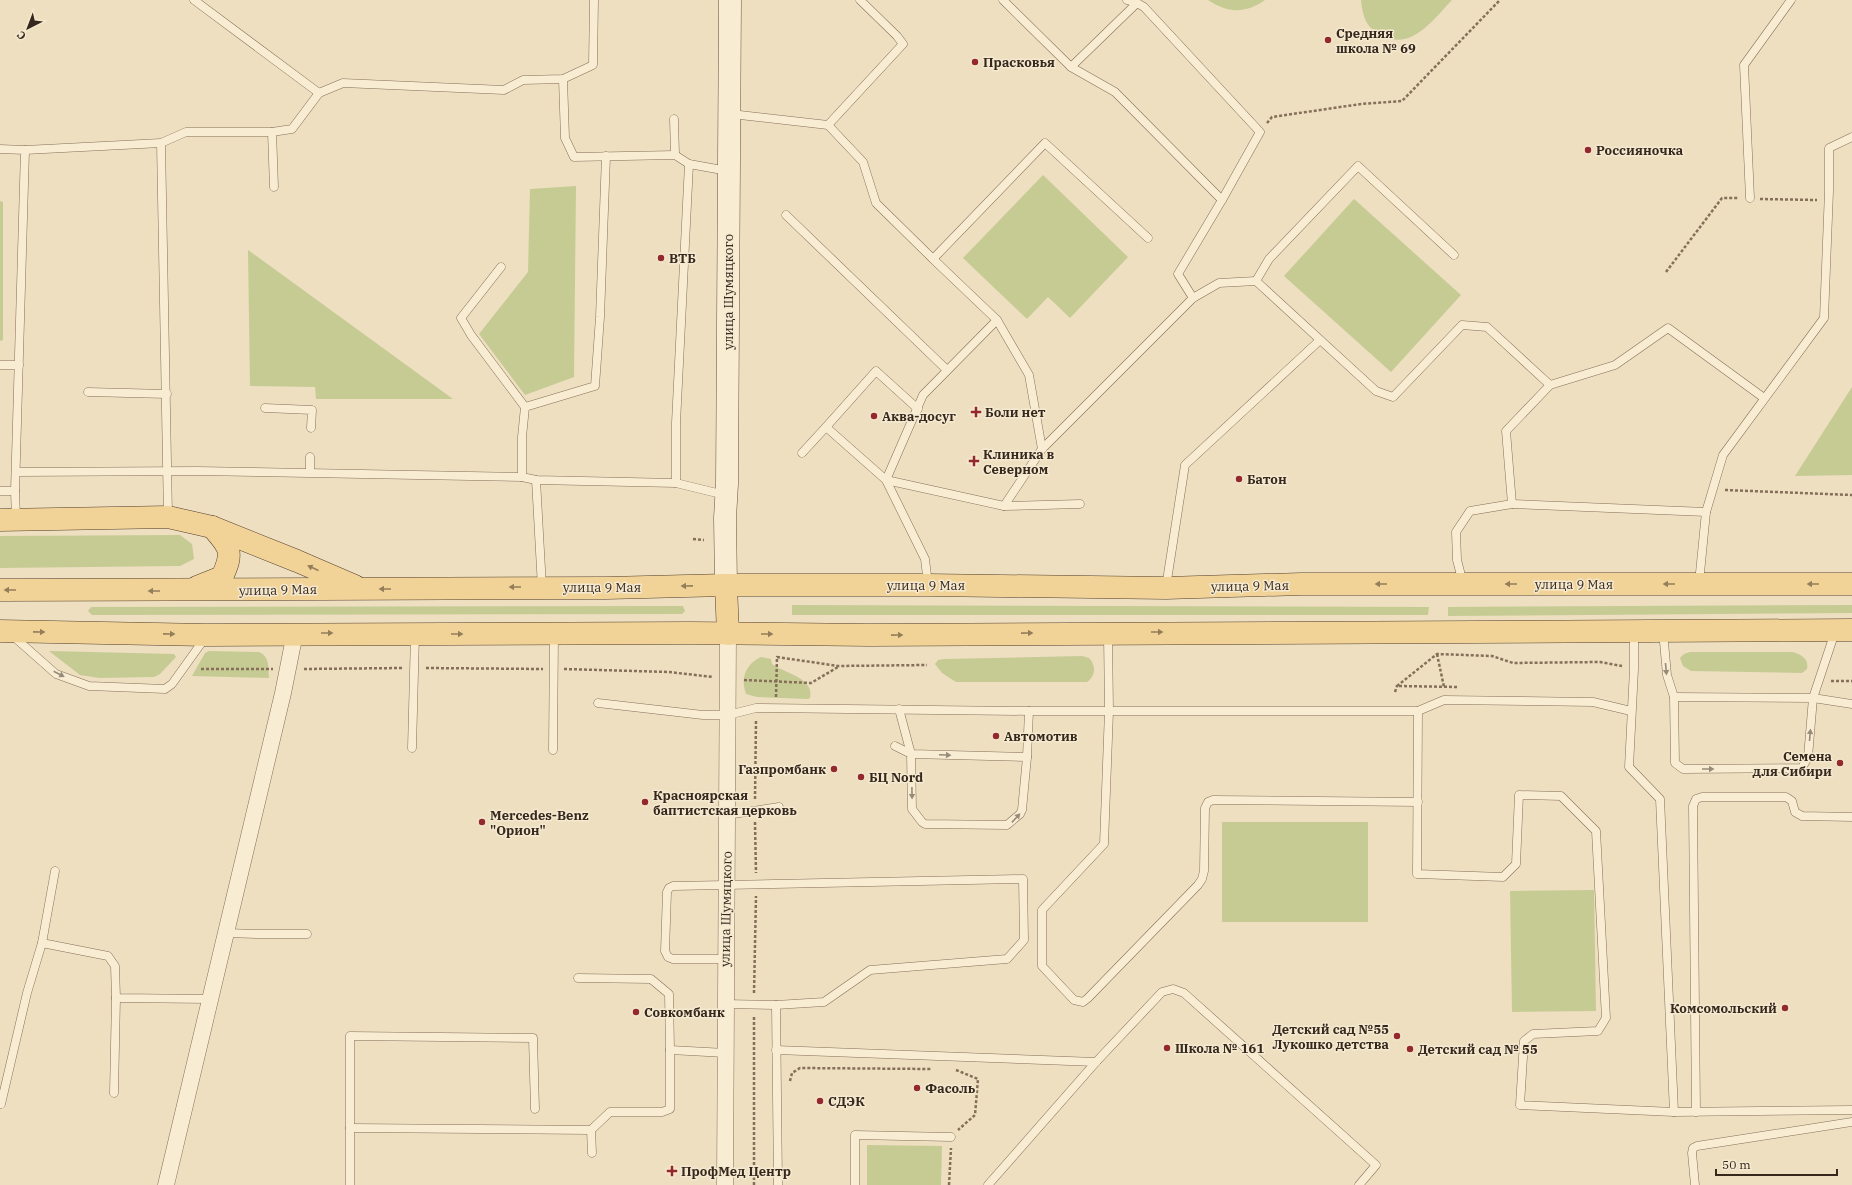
<svg xmlns="http://www.w3.org/2000/svg" width="1852" height="1185" font-family="'IBM Plex Serif',serif">
  <style>
    .green { fill: #c6cb94 }
    .lines { fill: none; stroke-linecap: round; stroke-linejoin: round }
    .lane-casing { stroke: #866f58; stroke-width: 9 }
    .street-casing { stroke: #866f58; stroke-width: 17 }
    .secondary-casing { stroke: #68513c; stroke-width: 23 }
    .primary-casing { stroke: #543e2d; stroke-width: 23 }
    .path { stroke: #866f58; stroke-width: 2.5; stroke-dasharray: 3 2; stroke-linecap: butt }
    .lane { stroke: #f8ecd3; stroke-width: 8 }
    .street { stroke: #f8ecd3; stroke-width: 16 }
    .secondary { stroke: #f8ecd3; stroke-width: 22 }
    .primary { stroke: #f1d398; stroke-width: 22 }
    .oneway { fill: #947e5a }
    .oneway2 { fill: #978a78 }
    .poi-dot { fill: #94292d; stroke: #f5e9d0; stroke-width: 1.5 }
    .labels { text-anchor: middle; dominant-baseline: central; stroke-width: 3; stroke-linejoin: round; paint-order: stroke }
    .poi-label { font-size: 13px; font-weight: bold; fill: #36281d; stroke: #f5e9d0; text-anchor: start }
    .street-label { font-size: 13px; fill: #36281d; stroke: #f5e9d0 }
  </style>
  <rect width="100%" height="100%" fill="#eddfc0"/>
  <!-- green -->
  <g class="green">
    <path d="M1208,0H1265C1245,14 1227,13 1208,0Z"/>
    <path d="M1361,0H1452C1432,21 1409,55 1376,32C1365,25 1362,13 1361,0Z"/>
    <path d="M1043,175L1128,257L1070,318L1048,297L1027,319L963,258Z"/>
    <path d="M576,186L574,377L525,395L479,334L528,272L530,189Z"/>
    <path d="M1354,199L1461,295L1391,372L1284,276Z"/>
    <path d="M0,201L3,202V340L0,341Z"/>
    <path d="M248,251V250L453,399H316L315,387L250,386Z"/>
    <path d="M1852,387V475L1795,476Z"/>
    <path d="M180,535L192,544L194,559L180,566L0,568V536Z"/>
    <path d="M792,605L1429,607L1428,615H792Z"/>
    <path d="M1852,605V613L1448,616V607Z"/>
    <path d="M683,606L685,611L682,614L92,615L88,611L91,607Z"/>
    <path d="M49,651L174,654L176,657L160,674L154,677L99,678L80,675Z"/>
    <path d="M209,651L259,652C270,657 268,667 269,678L192,676L205,653Z"/>
    <path d="M1690,652H1793C1802,655 1809,659 1807,669L1802,673L1691,671L1683,666L1680,658L1684,654Z"/>
    <path d="M1082,656L1089,658C1096,665 1096,676 1087,682H956L942,673L935,664L938,660L944,659Z"/>
    <path d="M761,657L771,659L772,664C784,673 815,678 810,698L808,699L757,697L746,694C740,678 746,664 761,657Z"/>
    <rect x="1222" y="822" width="146" height="100"/>
    <path d="M1594,890L1596,1011L1512,1012L1510,891Z"/>
    <path d="M867,1145L942,1146L941,1185H867Z"/>
  </g>
  <g class="lines">
    <defs>
      <g id="lane">
        <path d="M194,0L319,93"/>
        <path d="M1003,0L1071,67L1115,92L1222,200L1260,132L1144,7L1137,3L1127,0"/>
        <path d="M1071,67L1137,3"/>
        <path d="M563,79L565,138L574,157L675,155L689,164L728,171"/>
        <path d="M731,114L828,125L863,162L876,203L933,259L1045,143L1148,238"/>
        <path d="M674,119L675,155"/>
        <path d="M828,125L903,44L897,36L860,0"/>
        <path d="M272,132L274,187"/>
        <path d="M161,143L186,132H272L292,129L319,93L343,83L504,90L523,80L563,79L593,65L594,0"/>
        <path d="M0,149L25,150L15,491L16,518"/>
        <path d="M25,150L161,143L168,516"/>
        <path d="M1750,198L1744,65L1791,0"/>
        <path d="M786,215L947,370"/>
        <path d="M501,267L461,318L471,335L525,407"/>
        <path d="M1256,281L1269,259L1358,166L1454,255"/>
        <path d="M1193,298L1178,274L1222,200"/>
        <path d="M0,365H19"/>
        <path d="M88,392L167,394"/>
        <path d="M265,408L312,410L311,428"/>
        <path d="M918,409L876,371L826,427L886,480L1004,506L1042,449L1029,375L997,320L933,259"/>
        <path d="M1042,449L1193,298L1219,283L1256,281L1376,391L1393,397L1462,325L1487,327L1550,385"/>
        <path d="M802,453L826,427"/>
        <path d="M16,472L197,471L522,477L536,480L676,483L725,495"/>
        <path d="M310,472V457"/>
        <path d="M522,477V437L525,407L595,386L600,317L606,156"/>
        <path d="M536,480L542,587"/>
        <path d="M676,483V423L689,164"/>
        <path d="M0,491H15"/>
        <path d="M1512,504L1706,512"/>
        <path d="M1004,506L1080,504"/>
        <path d="M1463,583L1457,560L1456,532L1470,511L1512,504L1506,431L1550,385L1615,365L1668,328L1764,398"/>
        <path d="M1699,583L1706,512L1723,455L1824,318L1829,191V148L1852,137"/>
        <path d="M928,584L925,559L886,480L923,395L997,320"/>
        <path d="M1166,587L1185,465L1320,340"/>
        <path d="M1663,631L1667,675L1674,697L1675,763L1683,769L1802,768L1808,757L1813,698L1835,632"/>
        <path d="M1108,635L1109,711L1104,844L1042,910V966L1074,1000L1083,1002L1088,998L1198,885L1202,879L1204,871L1205,808L1208,802L1213,800L1418,802"/>
        <path d="M13,636L56,674L89,686L165,689L172,684L205,638"/>
        <path d="M1674,697L1813,698L1852,704"/>
        <path d="M598,703L703,715H728L756,708L1029,711H1418L1444,700L1593,702L1631,711"/>
        <path d="M899,709L911,754L1027,757L1029,711"/>
        <path d="M1418,711L1417,874L1503,877L1516,864L1519,795L1561,796L1596,831L1606,1018L1598,1031L1533,1034L1524,1041L1520,1105L1674,1112L1660,799L1629,767L1634,669V631"/>
        <path d="M895,746L911,754L912,809L922,822L925,824L1007,825L1020,814L1022,810L1027,757"/>
        <path d="M412,748L415,635"/>
        <path d="M553,750L554,635"/>
        <path d="M727,815L779,807"/>
        <path d="M227,933L257,934H307"/>
        <path d="M42,943L55,871"/>
        <path d="M578,978L651,979L669,994L670,1050L726,1053"/>
        <path d="M725,1004L776,1005L824,1002L870,970L1007,959L1024,940L1023,879L673,886L669,888L667,892L665,951L668,957L673,959H726"/>
        <path d="M776,1005L778,1185"/>
        <path d="M776,1050L1096,1062"/>
        <path d="M114,1093L116,998"/>
        <path d="M1,1104L27,993L42,943L108,956L115,966L116,998L210,999"/>
        <path d="M1674,1112L1852,1110"/>
        <path d="M1696,1112L1693,806L1696,799L1702,797H1786L1792,801L1795,812L1802,816L1852,817"/>
        <path d="M350,1128L591,1130"/>
        <path d="M592,1153L591,1130L610,1112H662L670,1109V1050"/>
        <path d="M350,1185V1036L533,1038L535,1109"/>
        <path d="M855,1185V1135L951,1137"/>
        <path d="M988,1185L1096,1062L1162,992L1173,989L1184,993L1376,1165L1359,1185"/>
        <path d="M1695,1185L1692,1153L1693,1148L1697,1146L1852,1122"/>
      </g>
      <g id="street">
        <path d="M166,1185L283,693L295,633"/>
        <path d="M725,1185L728,634"/>
      </g>
      <path id="secondary" d="M726,585L725,518L727,484L730,0"/>
      <g id="primary">
        <path d="M0,520L168,517L212,527L297,561L355,586"/>
        <path d="M726,585L728,634"/>
        <path d="M197,587L222,577C234,552 230,547 212,527"/>
        <path d="M0,590L607,588L726,585H928L1166,588L1301,584H1852"/>
        <path d="M0,631L207,635L691,633L869,635L1852,630"/>
      </g>
    </defs>
    <!-- lane casing -->
    <use href="#lane" class="lane-casing"/>
    <!-- street casing -->
    <use href="#street" class="street-casing"/>
    <!-- secondary casing -->
    <use href="#secondary" class="secondary-casing"/>
    <!-- primary casing -->
    <use href="#primary" class="primary-casing"/>
    <!-- path -->
    <g class="path">
      <path d="M1267,123L1272,117L1361,104L1402,101L1500,0"/>
      <path d="M1760,199L1817,200"/>
      <path d="M1666,272L1722,198H1739"/>
      <path d="M1725,490L1852,495"/>
      <path d="M693,539L704,540"/>
      <path d="M1437,654L1444,687"/>
      <path d="M426,668L543,669"/>
      <path d="M201,669H273"/>
      <path d="M304,669L403,668"/>
      <path d="M564,669L669,672L713,677"/>
      <path d="M744,680L811,683L838,667"/>
      <path d="M1831,681H1852"/>
      <path d="M1457,687L1397,686L1437,654L1492,656L1513,663L1600,662L1622,666"/>
      <path d="M1395,692L1397,686"/>
      <path d="M776,697L777,657L838,666L927,665"/>
      <path d="M755,799L756,720"/>
      <path d="M755,822L756,873"/>
      <path d="M754,993L756,896"/>
      <path d="M956,1070L978,1079L975,1115L958,1130"/>
      <path d="M790,1081L792,1073L800,1068L931,1069"/>
      <path d="M754,1185V1016"/>
      <path d="M949,1185L951,1148"/>
    </g>
    <!-- lane -->
    <use href="#lane" class="lane"/>
    <!-- street -->
    <use href="#street" class="street"/>
    <!-- secondary -->
    <use href="#secondary" class="secondary"/>
    <!-- primary -->
    <use href="#primary" class="primary"/>
  </g>
  <!-- one-way arrows -->
  <defs><path id="oneway-solid" d="M-6-.8H1V-3.2L6.5 0L1 3.2V.8H-6Z"/></defs>
  <g class="oneway">
    <use href="#oneway-solid" transform="translate(313 568) rotate(-156)"/>
    <use href="#oneway-solid" transform="translate(1381 584) rotate(180)"/>
    <use href="#oneway-solid" transform="translate(1511 584) rotate(180)"/>
    <use href="#oneway-solid" transform="translate(1669 584) rotate(180)"/>
    <use href="#oneway-solid" transform="translate(1813 584) rotate(180)"/>
    <use href="#oneway-solid" transform="translate(687 586) rotate(179)"/>
    <use href="#oneway-solid" transform="translate(515 587) rotate(180)"/>
    <use href="#oneway-solid" transform="translate(385 589) rotate(180)"/>
    <use href="#oneway-solid" transform="translate(10 590) rotate(-180)"/>
    <use href="#oneway-solid" transform="translate(154 591) rotate(-180)"/>
    <use href="#oneway-solid" transform="translate(39 632) rotate(1)"/>
    <use href="#oneway-solid" transform="translate(1157 632)"/>
    <use href="#oneway-solid" transform="translate(327 633)"/>
    <use href="#oneway-solid" transform="translate(1027 633) rotate(-1)"/>
    <use href="#oneway-solid" transform="translate(169 634) rotate(1)"/>
    <use href="#oneway-solid" transform="translate(457 634)"/>
    <use href="#oneway-solid" transform="translate(767 634)"/>
    <use href="#oneway-solid" transform="translate(897 635) rotate(-1)"/>
  </g>
  <g class="oneway2">
    <use href="#oneway-solid" transform="translate(1666 669) rotate(85)"/>
    <use href="#oneway-solid" transform="translate(59 674) rotate(27)"/>
    <use href="#oneway-solid" transform="translate(1810 735) rotate(-85)"/>
    <use href="#oneway-solid" transform="translate(945 755) rotate(2)"/>
    <use href="#oneway-solid" transform="translate(1708 769)"/>
    <use href="#oneway-solid" transform="translate(912 793) rotate(89)"/>
    <use href="#oneway-solid" transform="translate(1016 818) rotate(-47)"/>
  </g>
  <!-- markers -->
  <g class="poi-dot">
    <circle cx="1328" cy="40" r="4"/>
    <circle cx="975" cy="62" r="4"/>
    <circle cx="1588" cy="150" r="4"/>
    <circle cx="661" cy="258" r="4"/>
    <path d="M974 406h4v4h4v4h-4v4h-4v-4h-4v-4h4z"/>
    <circle cx="874" cy="416" r="4"/>
    <path d="M972 455h4v4h4v4h-4v4h-4v-4h-4v-4h4z"/>
    <circle cx="1239" cy="479" r="4"/>
    <circle cx="996" cy="736" r="4"/>
    <circle cx="1840" cy="763" r="4"/>
    <circle cx="834" cy="769" r="4"/>
    <circle cx="861" cy="777" r="4"/>
    <circle cx="645" cy="802" r="4"/>
    <circle cx="482" cy="822" r="4"/>
    <circle cx="1785" cy="1008" r="4"/>
    <circle cx="636" cy="1012" r="4"/>
    <circle cx="1397" cy="1036" r="4"/>
    <circle cx="1167" cy="1048" r="4"/>
    <circle cx="1410" cy="1049" r="4"/>
    <circle cx="917" cy="1088" r="4"/>
    <circle cx="820" cy="1101" r="4"/>
    <path d="M670 1165h4v4h4v4h-4v4h-4v-4h-4v-4h4z"/>
  </g>
  <g class="labels">
    <!-- poi labels -->
    <g class="poi-label">
      <text x="1336" y="33">Средняя<tspan x="1336" dy="15">школа № 69</tspan></text>
      <text x="983" y="62">Прасковья</text>
      <text x="1596" y="150">Россияночка</text>
      <text x="669" y="258">ВТБ</text>
      <text x="985" y="412">Боли нет</text>
      <text x="882" y="416">Аква-досуг</text>
      <text x="983" y="454">Клиника в<tspan x="983" dy="15">Северном</tspan></text>
      <text x="1247" y="479">Батон</text>
      <text x="1004" y="736">Автомотив</text>
      <text x="1832" y="756" text-anchor="end">Семена<tspan x="1832" dy="15">для Сибири</tspan></text>
      <text x="826" y="769" text-anchor="end">Газпромбанк</text>
      <text x="869" y="777">БЦ Nord</text>
      <text x="653" y="795">Красноярская<tspan x="653" dy="15">баптистская церковь</tspan></text>
      <text x="490" y="815">Mercedes-Benz<tspan x="490" dy="15">"Орион"</tspan></text>
      <text x="1777" y="1008" text-anchor="end">Комсомольский</text>
      <text x="644" y="1012">Совкомбанк</text>
      <text x="1389" y="1029" text-anchor="end">Детский сад №55<tspan x="1389" dy="15">Лукошко детства</tspan></text>
      <text x="1175" y="1048">Школа № 161</text>
      <text x="1418" y="1049">Детский сад № 55</text>
      <text x="925" y="1088">Фасоль</text>
      <text x="828" y="1101">СДЭК</text>
      <text x="681" y="1171">ПрофМед Центр</text>
    </g>
    <!-- street labels -->
    <g class="street-label">
      <text transform="translate(728 292) rotate(-90)">улица Шумяцкого</text>
      <text x="1574" y="584">улица 9 Мая</text>
      <text x="926" y="585">улица 9 Мая</text>
      <text transform="translate(1250 586) rotate(-1)">улица 9 Мая</text>
      <text x="602" y="587">улица 9 Мая</text>
      <text transform="translate(278 590) rotate(-1)">улица 9 Мая</text>
      <text transform="translate(726 909) rotate(-89)">улица Шумяцкого</text>
    </g>
  </g>
  <!-- north arrow -->
  <g transform="translate(28 28) rotate(222)" stroke="#f5e9d0" stroke-width="3" paint-order="stroke">
  <path d="M0-3L7 15L0 10L-7 15Z" fill="#36281d"/>
  <text y="-6" font-size="11" font-weight="bold" text-anchor="middle" fill="#36281d">С</text>
  </g>
  <!-- scale -->
  <path d="M1716 1169v6h121v-6" fill="none" stroke="#36281d" stroke-width="2"/>
  <text x="1722" y="1169" font-size="12" fill="#36281d" stroke="#f5e9d0" stroke-width="3" paint-order="stroke">50 m</text>
</svg>
